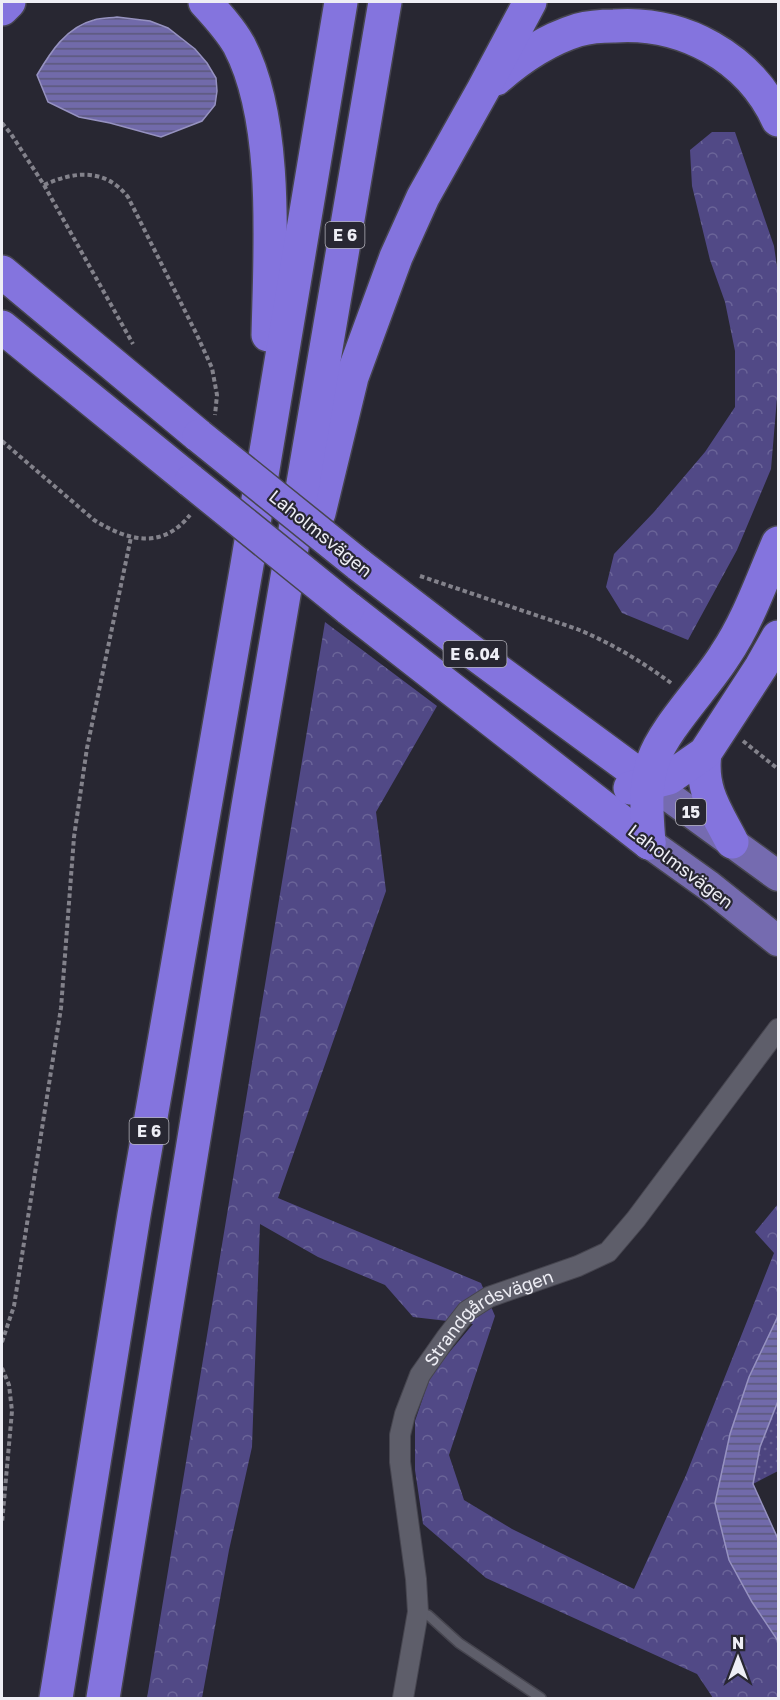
<svg xmlns="http://www.w3.org/2000/svg" width="780" height="1700" font-family="'Golos Text',sans-serif">
  <style>
    .grass { fill: url(#grass-dots) }
    .forest { fill: url(#forest-crowns) }
    .water { fill: url(#water-rules); stroke: #9692c0; stroke-width: 1.5 }
    .lines { fill: none; stroke-linecap: round; stroke-linejoin: round }
    .lane-casing { stroke: #46454f; stroke-width: 12 }
    .street-casing { stroke: #46454f; stroke-width: 22 }
    .primary-casing { stroke: #46454f; stroke-width: 33 }
    .highway-casing { stroke: #46454f; stroke-width: 36 }
    .path { stroke: #83828b; stroke-width: 4; stroke-dasharray: 4.5 3; stroke-linecap: butt }
    .lane { stroke: #5e5e6a; stroke-width: 9 }
    .street { stroke: #5e5e6a; stroke-width: 20 }
    .primary { stroke: #756bb0; stroke-width: 30 }
    .highway { stroke: #8474de; stroke-width: 33 }
    .highway-bridge-casing { stroke: #46454f; stroke-width: 36; stroke-linecap: butt }
    .highway-bridge { stroke: #8474de; stroke-width: 33 }
    .labels { text-anchor: middle; dominant-baseline: central; stroke-width: 4.5; stroke-linejoin: round; paint-order: stroke }
    .shield { fill: #282732; stroke: #b3b2ba; stroke-width: 1.5 }
    .shield-label { font-size: 16px; font-weight: bold; fill: #eeeef5 }
    .street-label { font-size: 18px; fill: #eeeef5; stroke: #282732 }
  </style>
  <defs>
    <pattern id="grass-dots" width="8" height="8" patternUnits="userSpaceOnUse" patternTransform="scale(1.5)"><rect width="8" height="8" fill="#4c447f"/><path d="M2 2h.1M6 6h.1" fill="none" stroke="#665f92" stroke-width="1.8" stroke-linecap="round"/></pattern>
    <pattern id="forest-crowns" width="20" height="18" patternUnits="userSpaceOnUse" patternTransform="scale(1.5)"><rect width="20" height="18" fill="#514986"/><path d="M2 6a3 3 0 1 1 6 0M12 15a3 3 0 1 1 6 0" fill="none" stroke="#6a6498"/></pattern>
    <pattern id="water-rules" width="6" height="5" patternUnits="userSpaceOnUse" patternTransform="scale(1.5)"><rect width="6" height="5" fill="#716aaa"/><path d="M0 2.5h6" fill="none" stroke="#5c587a"/></pattern>
  </defs>
  <rect width="100%" height="100%" fill="#282732"/>
  <!-- grass -->
  <path class="grass" d="M778,1401V1471L753,1484L760,1447Z"/>
  <!-- forest -->
  <g class="forest">
    <path d="M712,132H735L774,246L778,274V386L771,469L737,550L688,640L622,613L606,587L614,554L654,512L705,452L735,407V351L725,302L710,260L692,186L690,150Z"/>
    <path d="M325,622L437,706L376,812L386,891L278,1198L481,1283L495,1316L449,1455L464,1500L512,1529L634,1589L686,1475L774,1253L755,1232L778,1204V1316L749,1377L730,1434L752,1602L778,1641V1698H713L697,1674L486,1578L423,1524L415,1470V1421L431,1374L473,1324L413,1317L385,1285L318,1257L260,1224L252,1447L229,1550L202,1698H147Z"/>
  </g>
  <!-- water -->
  <g class="water">
    <path d="M117,17L150,21L168,28L195,49L207,63L216,78L217,91L215,105L202,121L161,137L110,123L79,117L48,102L37,75C50,53 66,27 94,20C101,18 110,18 117,17Z"/>
    <path d="M778,1316V1401L760,1447L753,1484L778,1539V1641L752,1602L729,1560L715,1503L730,1434L749,1377Z"/>
  </g>
  <g class="lines">
    <defs>
      <path id="lane" d="M418,1612L428,1615L459,1643L541,1698"/>
      <g id="street">
        <path id="s1" d="M403,1698L418,1612L416,1579L400,1462V1435L405,1414L420,1375L446,1338L467,1311L489,1297L578,1266L608,1252L636,1219L778,1029"/>
      </g>
      <g id="primary">
        <path d="M649,782L778,876"/>
        <path d="M649,843L709,886L778,941"/>
      </g>
      <g id="highway">
        <path d="M205,2C217,15 230,29 239,45C279,121 270,250 268,335"/>
        <path d="M2,9L9,2"/>
        <path d="M496,79C521,57 546,40 578,30C589,27 602,26 614,26C683,21 749,57 778,120"/>
        <path d="M2,272L199,436"/>
        <path d="M2,327L191,481"/>
        <path d="M319,513L352,377L396,257L423,197L483,90L530,2"/>
        <path d="M358,564L475,654L649,782"/>
        <path d="M348,608L649,843"/>
        <path d="M705,753C700,790 716,811 732,842"/>
        <path d="M630,788L669,778L705,753L761,667L778,637"/>
        <path d="M649,843C647,816 644,787 653,761C664,728 706,686 725,655C748,621 762,580 778,543"/>
        <path d="M56,1698L134,1215L247,565L341,2"/>
        <path d="M103,1698L248,806L385,2"/>
      </g>
    </defs>
    <!-- lane casing -->
    <use href="#lane" class="lane-casing"/>
    <!-- street casing -->
    <use href="#street" class="street-casing"/>
    <!-- primary casing -->
    <use href="#primary" class="primary-casing"/>
    <!-- highway casing -->
    <use href="#highway" class="highway-casing"/>
    <!-- path -->
    <g class="path">
      <path d="M2,123L11,134L44,185L133,344"/>
      <path d="M44,185C75,171 105,168 128,197L197,335L212,368L217,395L215,415"/>
      <path d="M2,441L94,520C128,541 162,550 190,515"/>
      <path d="M420,576L577,629C611,643 641,661 671,683"/>
      <path d="M743,741L778,769"/>
      <path d="M2,1342L14,1306L61,1008L74,837L87,748L131,537"/>
      <path d="M2,1368L9,1385L12,1411L2,1523"/>
    </g>
    <!-- lane -->
    <use href="#lane" class="lane"/>
    <!-- street -->
    <use href="#street" class="street"/>
    <!-- primary -->
    <use href="#primary" class="primary"/>
    <!-- highway -->
    <use href="#highway" class="highway"/>
    <defs>
      <g id="highway-bridge">
        <path d="M199,436L358,564"/>
        <path d="M191,481L348,608"/>
      </g>
    </defs>
    <!-- highway-bridge casing -->
    <use href="#highway-bridge" class="highway-bridge-casing"/>
    <!-- highway-bridge -->
    <use href="#highway-bridge" class="highway-bridge"/>
  </g>
  <g class="labels">
    <!-- shield labels -->
    <g class="shield">
      <rect x="325.5" y="222" width="39" height="26" rx="4.5"/>
      <rect x="443.5" y="641" width="63" height="26" rx="4.5"/>
      <rect x="676" y="799" width="30" height="26" rx="4.5"/>
      <rect x="129.5" y="1118" width="39" height="26" rx="4.5"/>
    </g>
    <g class="shield-label">
      <text x="345" y="235">E 6</text>
      <text x="475" y="654">E 6.04</text>
      <text x="691" y="812">15</text>
      <text x="149" y="1131">E 6</text>
    </g>
    <!-- street labels -->
    <g class="street-label">
      <text transform="translate(321 533) rotate(39)">Laholmsvägen</text>
      <text transform="translate(681 866) rotate(37)">Laholmsvägen</text>
      <text stroke="none"><textPath href="#s1" startOffset="422">Strandgårdsvägen</textPath></text>
    </g>
  </g>
  <!-- border -->
  <rect width="780" height="1700" fill="none" stroke="#eeeef5" stroke-width="6"/>
  <!-- north arrow -->
  <g transform="translate(738 1658)" stroke="#282732" stroke-width="4.5" paint-order="stroke">
  <path d="M0-4.5L10 22L0 15L-10 22Z" fill="#eeeef5"/>
  <text y="-9" font-size="16" font-weight="bold" text-anchor="middle" fill="#eeeef5">N</text>
  </g>
</svg>
